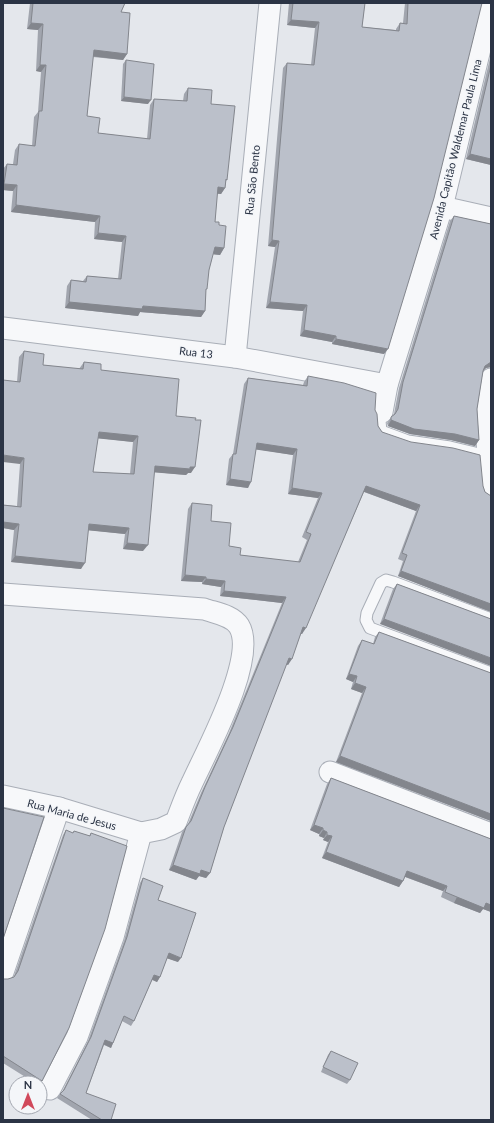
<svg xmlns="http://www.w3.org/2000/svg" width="494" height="1123" font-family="Lato,sans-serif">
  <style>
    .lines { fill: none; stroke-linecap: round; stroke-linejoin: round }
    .service-casing { stroke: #a9aeb7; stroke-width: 13 }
    .minor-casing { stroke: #a9aeb7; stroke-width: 23 }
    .service { stroke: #f7f8fa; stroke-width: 11 }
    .minor { stroke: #f7f8fa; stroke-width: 21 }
    .wall { fill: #a1a5ae; fill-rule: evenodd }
    .shaded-wall { fill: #83868d }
    .building { fill: #bbc0ca; stroke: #83868d; fill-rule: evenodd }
    .labels { text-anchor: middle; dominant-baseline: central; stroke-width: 3; stroke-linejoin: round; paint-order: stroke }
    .street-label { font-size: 11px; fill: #2b3445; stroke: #f4f6f9 }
  </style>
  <rect width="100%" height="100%" fill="#e4e7ec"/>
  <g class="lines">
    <defs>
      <g id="service">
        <path d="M382,412L380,421L381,431L408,441L450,447L488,456"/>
        <path d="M491,619L393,582L386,580L381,583L367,613L366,620L370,628L491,673"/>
      </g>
      <g id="minor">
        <path d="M442,207L491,218"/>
        <path d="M3,328L235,357L387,385"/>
        <path d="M235,357L270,3"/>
        <path d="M491,379L485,416L491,491"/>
        <path d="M382,412L387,385L442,207L491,3"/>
        <path d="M3,594L204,609C215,613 232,615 239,626C258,657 206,752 192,783C186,795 181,809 176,822L161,829L141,833L113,937L77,1037L50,1089"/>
        <path d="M330,772L491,834"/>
        <path d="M3,796L59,808L141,833"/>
        <path d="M3,972L59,808"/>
      </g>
    </defs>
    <!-- service casing -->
    <use href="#service" class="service-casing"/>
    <!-- minor casing -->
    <use href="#minor" class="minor-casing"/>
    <!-- service -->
    <use href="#service" class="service"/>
    <!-- minor -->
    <use href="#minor" class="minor"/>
  </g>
  <!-- wall -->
  <g class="wall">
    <path d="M30,3H125L121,12L127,54L123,60L93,57L87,116L98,133L147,139L150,105L154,99L183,101L184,94L188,88L211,104L227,180L226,181L225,188L221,194H217L215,222L219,225L224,248L220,255L213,254L209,270L206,290L205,311L201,317L140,312L138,316L65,308L67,286L71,280L83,281L87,276L118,279L122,242L94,239L95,222L11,212L13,191L3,190V169L7,164H13L15,150L19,144L32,146L34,117L38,112L41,72L36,71L38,30L27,29Z"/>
    <path d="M289,3H365L362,27L396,30V29L400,23H403L405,3H482L384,354L332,344V342L300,336L303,311L266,308L275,247L268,246L283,68L287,63L311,65L315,28L287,25Z"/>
    <path d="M491,54V165L466,159Z"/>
    <path d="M126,60L148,104L121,101L123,64Z"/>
    <path d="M454,216L491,224V367L486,368L483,371L477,409L479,440L475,446L451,440L410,434L388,426L387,423L394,414L399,388L450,221Z"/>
    <path d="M24,351L43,365L79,369L84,362L101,370L176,416L191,473H188L186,475L154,472L143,551L123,549L125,534L88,530L81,569L11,562L14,530L3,528V505L17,506L20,464L17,382L19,357ZM98,438L133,442L130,474L93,472Z"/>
    <path d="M308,376L375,410L378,426L382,432L483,486L485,492L491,496V612L398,576L403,561L398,559L416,511L364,492L302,634H301L288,665L286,664L224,827L210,873L206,878L199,876L196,880L169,870L182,832L188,824L201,793L229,733L282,603L220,596L221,587L202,584V582L181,581L188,509L192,503L211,521L229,546L240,555L298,562L307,540L302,537L318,498L288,494L293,455L256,449L248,488L226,485L229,459L233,454L244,384L248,378L303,385L304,382Z"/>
    <path d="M397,584L491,619L380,624L393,589Z"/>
    <path d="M379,632L491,673V821L336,762L362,693L351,689L353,682L346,679L358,646L362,640L373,644L375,637Z"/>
    <path d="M331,778L491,839V912L483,909L480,913L454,903L441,897L443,891L405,877L403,881L399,887L322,858L328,842L323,840L324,838L319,836V834L310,830L327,784Z"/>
    <path d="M66,830L73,833L74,831L89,836L91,833L42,1081L40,1084V1083H35L3,1063V979H8L14,977V976L63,835Z"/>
    <path d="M143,878L158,900L178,962L167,958L160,977L157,982L152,980L134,1021L131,1026L122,1021L111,1048L104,1045L86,1093L111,1120H92L57,1098L62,1092L88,1041L124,941L140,883Z"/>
    <path d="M331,1051L350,1080L347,1084L321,1072L328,1055Z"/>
  </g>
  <!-- shaded-wall -->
  <g class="shaded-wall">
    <path d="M291,20L319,22L315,28L287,25Z"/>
    <path d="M31,23L43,24L38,30L27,29Z"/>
    <path d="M94,50L127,54L123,60L90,56Z"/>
    <path d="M40,65H46L41,72L36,71Z"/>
    <path d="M124,97L151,100L148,104L121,101Z"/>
    <path d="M470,154L491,159V165L466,159Z"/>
    <path d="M4,184L17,185L13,191L3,190V185Z"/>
    <path d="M218,187L225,188L221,194L214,193Z"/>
    <path d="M16,205L100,216L95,222L11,212Z"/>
    <path d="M98,233L126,236L122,242L94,239Z"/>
    <path d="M272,240L279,241L275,247L268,246Z"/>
    <path d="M215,247L224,248L220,255L210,254Z"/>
    <path d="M69,302L143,306L205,311L201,317L140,312L138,316L65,308Z"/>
    <path d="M270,302L307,305L303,311L266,308Z"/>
    <path d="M304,330L336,336L332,342L300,336Z"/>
    <path d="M336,339L388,349L384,354L332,344Z"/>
    <path d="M490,362H491V367L486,368L482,372L485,366Z"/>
    <path d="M391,420L455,434L479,440L475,446L451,440L410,434L388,426Z"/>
    <path d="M99,432L138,436L133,442L94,438Z"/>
    <path d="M257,443L297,449L293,455L253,449Z"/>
    <path d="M3,455L24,458L20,464L3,462Z"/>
    <path d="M155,466L190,467H195L191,473H188L186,475L150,472Z"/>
    <path d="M230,479L251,482L248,488L226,485Z"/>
    <path d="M366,486L420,505L416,511L362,491Z"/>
    <path d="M292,488L322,493L318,498L288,494Z"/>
    <path d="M3,522L19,524L14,530L3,528Z"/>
    <path d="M89,524L129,528L125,534L85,530Z"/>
    <path d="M127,543L148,545L143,551L123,549Z"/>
    <path d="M15,556L85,563L81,569L11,562Z"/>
    <path d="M401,571L491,604V612L398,576Z"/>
    <path d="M185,575L206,577L202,582L181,581Z"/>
    <path d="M206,579L225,581L221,587L202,584Z"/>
    <path d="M224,591L286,597L282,603L220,596Z"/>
    <path d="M384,619L491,658V666L380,624Z"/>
    <path d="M303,627L306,628L302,634L299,633Z"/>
    <path d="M289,658L292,659L288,665L285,663Z"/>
    <path d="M349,674L357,676L353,682L346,679Z"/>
    <path d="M355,683L366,687L362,693L351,689Z"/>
    <path d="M340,756L491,814V821L336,762Z"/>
    <path d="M314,825L323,828L319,834L310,830Z"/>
    <path d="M323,830L327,832L324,838L319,836Z"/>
    <path d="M327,835L332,836L328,842L323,840Z"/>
    <path d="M326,852L403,881L399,887L322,858Z"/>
    <path d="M173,865L201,870L210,873L206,878L199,876L196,880L169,870Z"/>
    <path d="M407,871L447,886L443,891L403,876Z"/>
    <path d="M457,897L486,903L491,905V912L483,909L480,913L454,903Z"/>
    <path d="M169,953L181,958L178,962L166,958Z"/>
    <path d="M154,975L160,977L157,982L151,979Z"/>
    <path d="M105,1040L113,1043L111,1048L103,1044Z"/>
  </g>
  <!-- building -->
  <g class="building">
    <path d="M33,3H125L121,12L130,13L127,54L94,50L87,116L100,118L98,133L150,139L154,99L187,101L188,88L212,90L211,104L235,106L227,180L226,179L225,188L218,187L215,222H219V225L226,226L224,248L215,247L209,270L207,289H206L205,311L143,306L142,309L69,302L71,280L86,282L87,276L121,279L126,236L98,233L100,216L16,205L17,185L4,184L7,164L17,165L19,144L35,146L39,111H42L46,65H40L43,24L31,23Z"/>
    <path d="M293,3H365L362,27L399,31L400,23L407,24L408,3H482L434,198L388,349L336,339V336L304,330L307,305L270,302L279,241L272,240L287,63L314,65L319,22L291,20Z"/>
    <path d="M126,60L154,64L151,100L124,97Z"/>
    <path d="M491,65V159L470,154Z"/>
    <path d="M454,216L491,224V362L485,366L483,371L477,409L479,440L455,434L414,429L391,420V417L395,414L398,409L403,382Z"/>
    <path d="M24,351L44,354L43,365L83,369L84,362L101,364V370L179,379L176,416L196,418L195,420H201L195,467H190V469L155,466L148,545L127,543L129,528L89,524L85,563L15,556L19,524L3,522V505L21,507L24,458L3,455V380L20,382ZM99,432L138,436L134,474L93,472Z"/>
    <path d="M308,376L344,383L376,393L375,410L377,414L378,426L382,432L411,442L453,448L480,455L483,486L485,492L491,496V604L401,571L407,555L402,553L420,505L366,486L306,628L303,627L292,659L289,658L224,827L210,873L201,870L200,874L173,865L186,827L191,821L205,787L233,727L286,597L224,591L225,581L206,579V577L185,575L192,503L212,505L211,521L231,523L229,546L241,548L240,555L300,562L311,534L306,532L322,493L292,488L297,449L257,443L251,482L230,479L233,454H236L248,378L307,386Z"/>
    <path d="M397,584L491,619V658L384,619Z"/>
    <path d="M379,632L491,673V814L340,756L366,687L355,683L357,676L349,674L362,640L374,644Z"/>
    <path d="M331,778L491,839V905L486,903L484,908L457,897L445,892L447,886L407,871L403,881L326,852L332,836L327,835V832L323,830V828L314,825Z"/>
    <path d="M3,808L44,817L3,939Z"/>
    <path d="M66,830L73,833L74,831L90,836L91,833L127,846L105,929L69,1028L42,1081L3,1056V979H8L14,977L18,971Z"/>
    <path d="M143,878L163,886L158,900L196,913L181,958L169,953L160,977L154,975L134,1021L124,1016L113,1043L105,1040L86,1093L116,1104L111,1120H102L60,1094L64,1090L91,1037L127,937Z"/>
    <path d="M331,1051L358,1063L350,1080L323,1067Z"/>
  </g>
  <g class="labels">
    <!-- street labels -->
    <g class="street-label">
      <text transform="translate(455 149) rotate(-76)">Avenida Capitão Waldemar Paula Lima</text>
      <text transform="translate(252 180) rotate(-84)">Rua São Bento</text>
      <text transform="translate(196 352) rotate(7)">Rua 13</text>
      <text transform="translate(72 814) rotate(15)">Rua Maria de Jesus</text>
    </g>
  </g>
  <!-- border -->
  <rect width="494" height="1123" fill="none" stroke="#2b3445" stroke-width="8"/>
  <!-- north arrow -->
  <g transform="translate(28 1095)"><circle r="19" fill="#f4f6f9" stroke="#a4a8b1"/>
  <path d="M0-3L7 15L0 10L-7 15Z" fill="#d1495b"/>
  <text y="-6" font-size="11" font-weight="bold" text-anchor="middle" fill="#2b3445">N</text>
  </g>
</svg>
